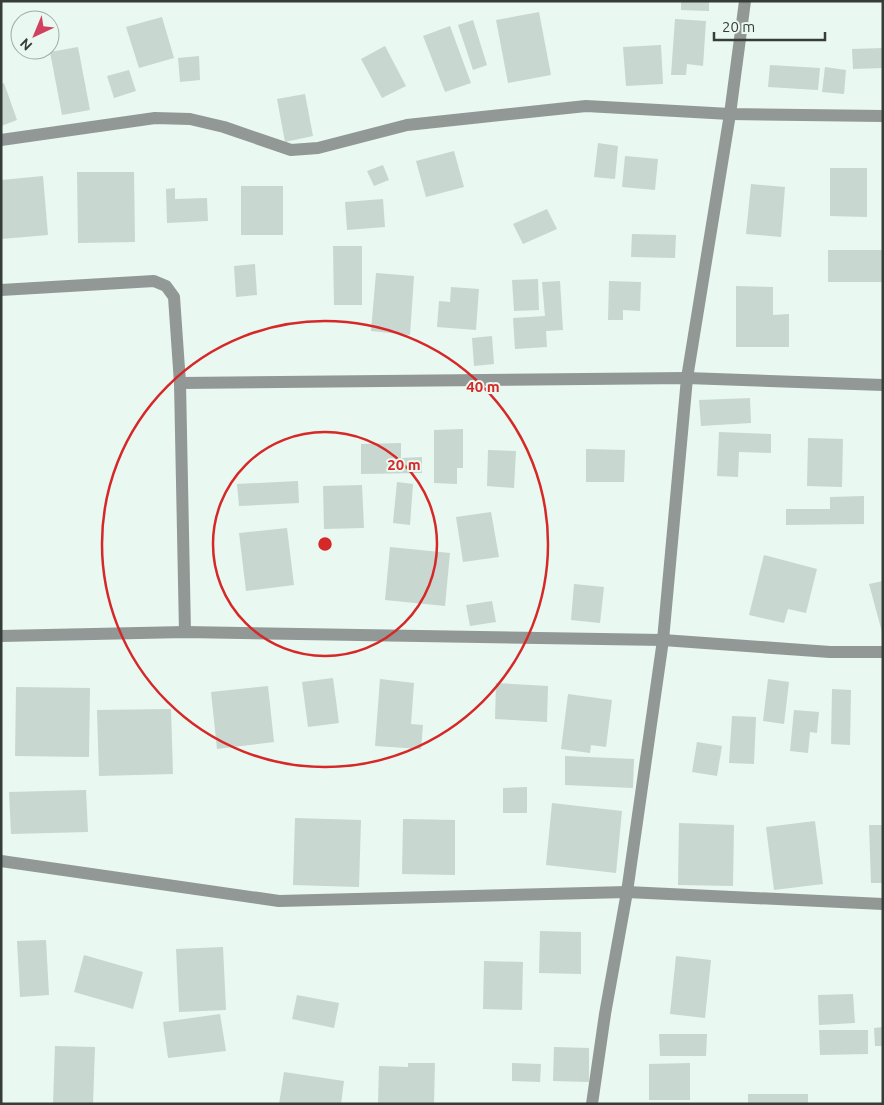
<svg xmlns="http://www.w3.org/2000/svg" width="884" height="1105" font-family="Ubuntu,sans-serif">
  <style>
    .building { fill: #c8d7cf }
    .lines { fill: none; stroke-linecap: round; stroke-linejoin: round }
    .minor { stroke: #929895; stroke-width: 12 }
    .ring { fill: none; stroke: #d62828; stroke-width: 2.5 }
    .centre { fill: #d62828; stroke: #e9f8f0; stroke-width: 2.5 }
    .ring-label { font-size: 15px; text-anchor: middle; font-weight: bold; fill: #d62828; stroke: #e9f8f0; stroke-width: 4; stroke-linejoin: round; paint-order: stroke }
  </style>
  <rect width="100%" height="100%" fill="#e9f8f0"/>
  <!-- building -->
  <g class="building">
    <path d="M681,1H709V11L681,10Z"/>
    <path d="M539,12L551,75L508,83L496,20Z"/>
    <path d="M162,17L174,58L139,68L126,27Z"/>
    <path d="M675,19L706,21L703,66L687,64L686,75H671Z"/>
    <path d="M473,20L487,65L473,70L458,25Z"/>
    <path d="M450,26L471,83L445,92L423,36Z"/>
    <path d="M661,45L663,84L626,86L623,47Z"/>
    <path d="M385,46L406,86L382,98L361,59Z"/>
    <path d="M78,47L90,110L62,115L50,52Z"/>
    <path d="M883,48V68L853,69L852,49Z"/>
    <path d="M199,56L200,80L180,82L178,58Z"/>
    <path d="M770,65L820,68L818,90L768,87Z"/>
    <path d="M825,67L846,70L844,94L822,92Z"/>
    <path d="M129,70L136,91L114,98L107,76Z"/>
    <path d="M4,83L17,120L1,126V84Z"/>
    <path d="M305,94L313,136L285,142L277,99Z"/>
    <path d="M598,143L618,146L615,179L594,177Z"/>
    <path d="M454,151L464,187L426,197L416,161Z"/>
    <path d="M625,156L658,159L655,190L622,187Z"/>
    <path d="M383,165L389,180L374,186L367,171Z"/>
    <path d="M830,168H867V217L830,216Z"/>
    <path d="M77,172H134L135,242L78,243Z"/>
    <path d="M43,176L48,235L1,239V180Z"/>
    <path d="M751,184L785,187L781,237L746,234Z"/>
    <rect x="241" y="186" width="42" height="49"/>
    <path d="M175,188V199L207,198L208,221L167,223L166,189Z"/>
    <path d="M383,199L385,227L347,230L345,202Z"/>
    <path d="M547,209L557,229L523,244L513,224Z"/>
    <path d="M632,234L676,235L675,258L631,257Z"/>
    <path d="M333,246H362V305H334Z"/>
    <rect x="828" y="250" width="55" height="32"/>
    <path d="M255,264L257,295L236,297L234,266Z"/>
    <path d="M376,273L414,276L410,335L371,331Z"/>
    <path d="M538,279L539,310L514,311L512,280Z"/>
    <path d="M560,281L563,330L546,331L547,347L515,349L513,318L545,316L542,282Z"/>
    <path d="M609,281L641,282L640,311L623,310V320H608Z"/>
    <path d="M736,286L773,287V315L789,314V347H736Z"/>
    <path d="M451,287L479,289L476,330L437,327L439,301L450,302Z"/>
    <path d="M492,336L494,364L474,366L472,338Z"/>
    <path d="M750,398L751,423L701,426L699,400Z"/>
    <path d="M463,429V468H457V484L434,483V430Z"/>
    <path d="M719,432L771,434V453L739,452L738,477L717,476Z"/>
    <path d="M808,438L843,439L842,487L807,486Z"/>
    <path d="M401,443V458L422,457V473L361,474V444Z"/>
    <path d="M586,449L625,450L624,482H586Z"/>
    <path d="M488,450L516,451L514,488L487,486Z"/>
    <path d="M298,481L299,503L239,506L237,484Z"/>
    <path d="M397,482L413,484L410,525L393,523Z"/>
    <path d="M362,485L364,528L324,529L323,486Z"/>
    <path d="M864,496V524L786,525V509H830V497Z"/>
    <path d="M491,512L499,557L463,562L456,517Z"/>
    <path d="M287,528L294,585L246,591L239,533Z"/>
    <path d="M390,547L450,553L445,606L385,600Z"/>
    <path d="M764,555L817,569L806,613L788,609L784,623L749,615Z"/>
    <path d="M883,581V632H882L869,584Z"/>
    <path d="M574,584L604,587L600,623L571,620Z"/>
    <path d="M492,601L496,622L470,626L466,605Z"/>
    <path d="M333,678L339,723L308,727L302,682Z"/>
    <path d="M380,679L414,683L411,724L423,725L421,749L375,746Z"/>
    <path d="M768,679L789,682L784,724L763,721Z"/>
    <path d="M496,683L548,686L547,722L495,719Z"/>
    <path d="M268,686L274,742L217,749L211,692Z"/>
    <path d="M16,687L90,688L89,757L15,756Z"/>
    <path d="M832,689L851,690L850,745L831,744Z"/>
    <path d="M568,694L612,700L606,747L591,745L590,753L561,749Z"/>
    <path d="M171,709L173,774L99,776L97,710Z"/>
    <path d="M794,710L819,712L817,733L810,732L808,753L790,751Z"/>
    <path d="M732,716L756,717L754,764L729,763Z"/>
    <path d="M697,742L722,746L717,776L692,772Z"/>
    <path d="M565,756L634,759L633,788L565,785Z"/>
    <path d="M527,787V813H503V788Z"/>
    <path d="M86,790L88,832L11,834L9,792Z"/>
    <path d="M552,803L622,811L616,873L546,865Z"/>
    <path d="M295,818L361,820L359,887L293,885Z"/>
    <path d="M403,819L455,820V875L402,874Z"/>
    <path d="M815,821L823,884L774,890L766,827Z"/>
    <path d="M679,823L734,825L733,886L678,885Z"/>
    <path d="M869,825H883V883H871Z"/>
    <path d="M540,931L581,932V974L539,973Z"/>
    <path d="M46,940L49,995L20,997L17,941Z"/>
    <path d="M223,947L226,1010L179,1012L176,949Z"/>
    <path d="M84,955L143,972L133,1009L74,992Z"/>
    <path d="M676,956L711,960L705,1018L670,1014Z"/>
    <path d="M484,961L523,962L522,1010L483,1009Z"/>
    <path d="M853,994L855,1023L819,1025L818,995Z"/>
    <path d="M297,995L339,1003L334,1028L292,1019Z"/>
    <path d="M220,1014L226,1051L168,1058L163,1022Z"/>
    <path d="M883,1027V1046H875L874,1028Z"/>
    <path d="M819,1030H868V1054L820,1055Z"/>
    <path d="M659,1034H707L706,1056H660Z"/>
    <path d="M55,1046L95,1047L93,1104H53Z"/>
    <path d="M554,1047L589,1048V1082L553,1081Z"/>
    <path d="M408,1063H435L434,1104H378L379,1066L408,1067Z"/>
    <path d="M512,1063L541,1064L540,1082L512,1081Z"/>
    <path d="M690,1063V1100H649V1064Z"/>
    <path d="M284,1072L344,1081L341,1104H279Z"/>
    <rect x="748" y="1094" width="60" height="10"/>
  </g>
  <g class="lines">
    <!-- minor -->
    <g class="minor">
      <path d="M1,140L155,118L190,119L224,127L291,150L318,148L407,125L586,106L730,114L883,116"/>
      <path d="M1,290L154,281L166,286L174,297L180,383L687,378L883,385"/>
      <path d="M180,383L185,632"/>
      <path d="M1,636L185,632L663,640L830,652H883"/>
      <path d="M1,861L279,901L627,892L883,904"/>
      <path d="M592,1104L605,1014L627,892L663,640L687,378L730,114L745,1"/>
    </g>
  </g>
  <!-- distance rings -->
  <g class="ring">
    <circle cx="325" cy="544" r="112"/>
    <circle cx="325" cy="544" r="223"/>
  </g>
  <circle cx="325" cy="544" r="8" class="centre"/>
  <g class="ring-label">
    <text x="483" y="392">40 m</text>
    <text x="404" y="470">20 m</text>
  </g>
  <!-- border -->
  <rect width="884" height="1105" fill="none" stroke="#363c39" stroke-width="5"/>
  <!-- north arrow -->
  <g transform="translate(35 35) rotate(224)"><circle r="24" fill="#e9f8f0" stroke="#a1ada7"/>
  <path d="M0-4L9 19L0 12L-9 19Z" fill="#d1415f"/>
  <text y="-8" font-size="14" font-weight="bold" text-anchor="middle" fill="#363c39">N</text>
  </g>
  <!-- scale -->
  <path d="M714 32v8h111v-8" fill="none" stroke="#363c39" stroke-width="2.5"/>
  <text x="722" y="32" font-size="15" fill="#363c39" stroke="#e9f8f0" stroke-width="4" paint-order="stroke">20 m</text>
</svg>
